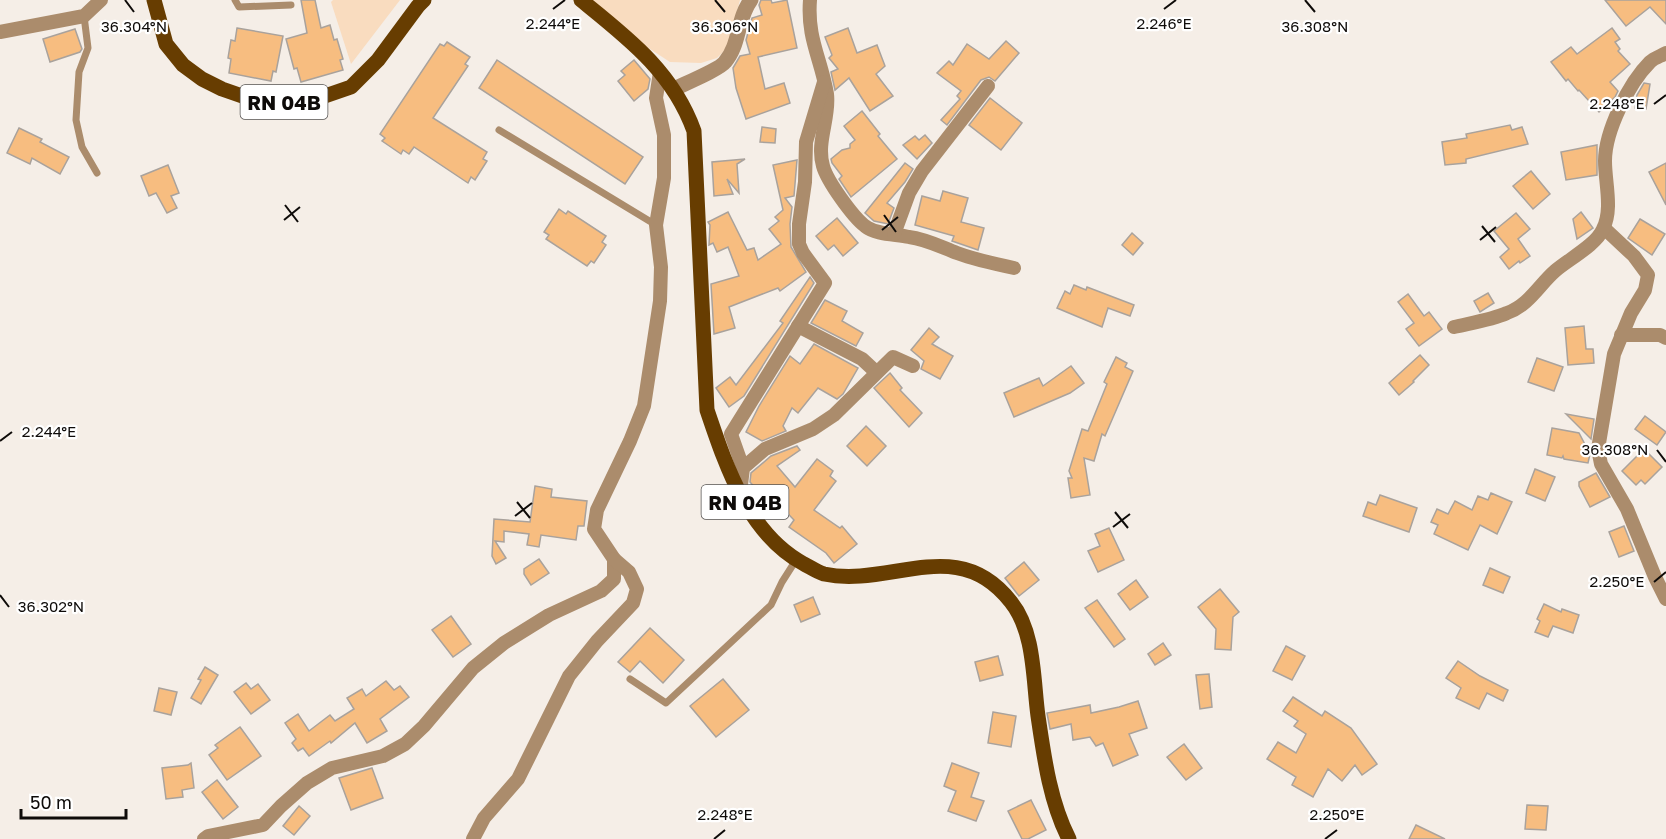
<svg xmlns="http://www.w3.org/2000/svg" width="1666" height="839" font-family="'Golos Text',sans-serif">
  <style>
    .green { fill: #f9dcbf }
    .building { fill: #f7bd80; stroke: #a9a29c; stroke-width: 1.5 }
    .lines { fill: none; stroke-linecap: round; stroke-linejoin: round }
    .service { stroke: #ab8c6c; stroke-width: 7 }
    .minor { stroke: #ab8c6c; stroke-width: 14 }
    .tertiary { stroke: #ab8c6c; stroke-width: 15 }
    .primary { stroke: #673d01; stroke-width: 15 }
    .ticks { fill: none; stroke: #0e0b09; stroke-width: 2 }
    .labels { text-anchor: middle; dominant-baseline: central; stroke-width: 4.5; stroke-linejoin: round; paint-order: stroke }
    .shield { fill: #fff; stroke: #565453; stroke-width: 1.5 }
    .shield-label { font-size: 20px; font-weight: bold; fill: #0e0b09 }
    .ticks-label { font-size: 15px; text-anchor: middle; fill: #0e0b09; stroke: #fff; stroke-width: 4.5; stroke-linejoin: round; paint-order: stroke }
  </style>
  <rect width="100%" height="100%" fill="#f5eee7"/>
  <!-- green -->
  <g class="green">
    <path d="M333,0H400L351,64L331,2Z"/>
    <path d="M591,0H740L727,48L717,58L701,63L670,62L647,47Z"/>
  </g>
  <!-- building -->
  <g class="building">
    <path d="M301,0H315L321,28L330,25L334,40L337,39L343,59L340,60L343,70L301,82L297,68L294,69L286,39L307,33Z"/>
    <path d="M761,0H771L772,3L787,0L797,48L758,57L765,89L784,83L790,103L746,119L736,88L733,68L740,56L750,54L746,40L752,18L762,15L759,5Z"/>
    <path d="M1605,0H1666V24L1650,7L1626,26Z"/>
    <path d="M237,28L283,36L276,72L273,71L271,81L229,73L231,59L228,58L231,40L235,41Z"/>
    <path d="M848,28L857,53L877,45L885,66L876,74L893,96L870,111L849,78L835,90L831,72L838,69L829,58L832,55L825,37Z"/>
    <path d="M1612,28L1620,39L1615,42L1620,49L1618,51L1630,64L1610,82L1618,91L1615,97L1599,112L1579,90L1578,91L1568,79L1566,81L1551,62L1571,47L1577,54Z"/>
    <path d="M75,29L82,49L80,52L50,62L43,39Z"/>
    <path d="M1006,41L1019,53L995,81L989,77L981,80L947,125L941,120L960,99L957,96L961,91L937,73L949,61L953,65L967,44L989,59Z"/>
    <path d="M447,42L470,57L465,64L468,66L433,118L487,152L483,159L487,161L475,180L471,177L468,183L414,147L409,154L403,150L401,154L382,141L385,138L380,134L440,44L444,46Z"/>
    <path d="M497,60L643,157L625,184L479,88Z"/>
    <path d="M634,60L650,79L648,89L634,101L618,81L625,75L621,71Z"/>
    <path d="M1644,83L1650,84L1646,109L1635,108L1637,95Z"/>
    <path d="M990,98L1022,123L1001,150L969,125Z"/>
    <path d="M862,111L880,134L878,136L897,159L851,197L839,179L842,176L832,163L831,159L842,150L850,148V144L855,140L844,126Z"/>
    <path d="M1510,125L1512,130L1522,127L1528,144L1466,159V163L1445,165L1442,142L1467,138L1466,134Z"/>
    <path d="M762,127L776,129L775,143L760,142Z"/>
    <path d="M19,128L42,139L40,142L69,157L60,174L32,158L30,164L7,153Z"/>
    <path d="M925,135L932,143L917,159L903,145L915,136L919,140Z"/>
    <path d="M1597,145V175L1566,180L1561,152Z"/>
    <path d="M745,159L737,164L739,193L727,179L733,194L714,196L712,162Z"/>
    <path d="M797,160L794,196L785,198L792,207L790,224L791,247L806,272L780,291L778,288L729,307L735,328L714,334L711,284L739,276L728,247L717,252L713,243L709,245L710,225L708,222L728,212L747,250L754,248L758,260L781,244L769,229L779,221L775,217L783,210L773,165Z"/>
    <path d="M905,163L913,169L905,182L887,203L894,208L888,224L874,221L865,213Z"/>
    <path d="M1666,163V205L1649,172Z"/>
    <path d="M168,165L179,193L171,196L177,208L167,213L156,193L149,196L141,176Z"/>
    <path d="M1531,171L1550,194L1533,209L1513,186Z"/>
    <path d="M943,191L968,198L961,222L984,228L978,250L952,241L954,236L915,225L922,196L940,201Z"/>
    <path d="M559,209L566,214L568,211L606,236L602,242L606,245L594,263L591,261L587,266L546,239L549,235L544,232Z"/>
    <path d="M1581,212L1593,228L1577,239L1573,219Z"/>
    <path d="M1516,213L1530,229L1518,239L1530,256L1520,263L1519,261L1509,269L1500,257L1509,249L1494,231Z"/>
    <path d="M837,218L858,243L843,256L834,245L828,250L816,236Z"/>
    <path d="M1640,219L1665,234L1652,255L1628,238Z"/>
    <path d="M1132,233L1143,243L1133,255L1122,245Z"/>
    <path d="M810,277L814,283L744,396L729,407L716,388L730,377L736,385L783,323L780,321Z"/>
    <path d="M1074,285L1086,290L1087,287L1134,305L1130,316L1108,308L1102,327L1057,308L1065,291L1070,294Z"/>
    <path d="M1488,293L1494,303L1480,312L1474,301Z"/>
    <path d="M1408,294L1424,316L1429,312L1442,329L1419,346L1406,329L1414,323L1398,302Z"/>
    <path d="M825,300L847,311L842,321L863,333L856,346L811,323Z"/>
    <path d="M1584,326L1586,349H1593L1594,363L1568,365L1565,328Z"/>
    <path d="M929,328L939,337L932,344L953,356L940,379L921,369L924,361L911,350Z"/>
    <path d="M814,344L858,368L843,394L837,399L818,388L798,413L792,408L783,426L786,431L762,441L746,432L759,406L790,356L800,364Z"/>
    <path d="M1420,355L1429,365L1413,381L1414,382L1399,395L1389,383Z"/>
    <path d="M1116,357L1127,363L1125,367L1133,371L1105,436L1102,434L1094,461L1084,458L1090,495L1071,498L1068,478H1072L1069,471L1082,429L1088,431L1107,384L1104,382Z"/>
    <path d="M1537,358L1563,367L1554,391L1528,382Z"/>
    <path d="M1071,366L1084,383L1070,393L1014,417L1004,393L1039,378L1043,386Z"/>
    <path d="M890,373L902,388L900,390L922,413L909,427L874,388Z"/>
    <path d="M1566,414L1594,419L1591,439Z"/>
    <path d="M1645,416L1666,432L1657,445L1635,429Z"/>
    <path d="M866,426L886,446L867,466L847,446Z"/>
    <path d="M1552,428L1579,433L1590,454L1588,463L1564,459L1563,456L1562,458L1547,455Z"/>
    <path d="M797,446L800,450L777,466L795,487L817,459L833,471L830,476L836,481L814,510L840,528L842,526L857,544L834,563L826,553L789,527L794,520L769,494L764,498L750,482L751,473L771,456Z"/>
    <path d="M1644,449L1662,467L1645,484L1641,480L1636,485L1622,471Z"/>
    <path d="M1535,469L1555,477L1545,501L1526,493Z"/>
    <path d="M1596,473L1610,497L1590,507L1579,486V482Z"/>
    <path d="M535,486L552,489L551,497L587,501L584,526H578L576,540L541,535L539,547L527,545L529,534L504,531V542L495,541L506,558L496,564L492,556L494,519L530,522Z"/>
    <path d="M1491,493L1512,502L1497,534L1480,525L1468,550L1434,534L1438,525L1431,522L1437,509L1448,514L1455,501L1472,510L1478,496L1488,500Z"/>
    <path d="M1380,495L1417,508L1409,532L1363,516L1368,502L1376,505Z"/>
    <path d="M1624,526L1634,551L1619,557L1609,532Z"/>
    <path d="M1109,528L1124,560L1098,572L1088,551L1100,546L1095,534Z"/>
    <path d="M539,559L549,573L531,585L524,574V569Z"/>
    <path d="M1024,562L1039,580L1019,596L1005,578Z"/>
    <path d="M1490,568L1510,577L1503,593L1483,585Z"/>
    <path d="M1136,580L1148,597L1130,610L1118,594Z"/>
    <path d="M1220,589L1239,612L1233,617L1231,650L1215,649L1216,629L1198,607Z"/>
    <path d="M813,597L820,614L801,622L794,605Z"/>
    <path d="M1097,600L1125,639L1114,647L1085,608Z"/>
    <path d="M1544,604L1561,612L1562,609L1579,615L1573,633L1553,626L1548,637L1535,632L1540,621L1537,619Z"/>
    <path d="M451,616L471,644L453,657L432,630Z"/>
    <path d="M650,628L684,660L663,683L640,661L630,672L618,662Z"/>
    <path d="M1163,643L1171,655L1155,665L1148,654Z"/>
    <path d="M1286,646L1305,656L1292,680L1273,671Z"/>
    <path d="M998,656L1003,675L980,681L975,662Z"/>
    <path d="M1458,661L1480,676L1508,690L1503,701L1487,693L1479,709L1456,698L1461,688L1446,678Z"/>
    <path d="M205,667L218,675L201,704L191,698L201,680L198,679Z"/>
    <path d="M1209,674L1212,707L1200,709L1196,675Z"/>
    <path d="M723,679L749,710L716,737L690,706Z"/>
    <path d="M386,681L394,690L400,686L409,697L380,719L387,731L367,743L355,723L331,743L330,741L309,756L303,748L298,751L292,743L296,739L285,723L298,714L309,731L330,715L335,721L354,709L347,698L362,689L366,696Z"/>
    <path d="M246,683L251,689L258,684L270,700L251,714L234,692Z"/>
    <path d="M159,688L177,692L171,715L154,711Z"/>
    <path d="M1293,697L1322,716L1325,711L1351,728L1377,764L1362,775L1355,765L1342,781L1328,769L1313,797L1292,785L1296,777L1267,759L1278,742L1296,753L1306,734L1294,726L1298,721L1283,711Z"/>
    <path d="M1138,701L1147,728L1129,734L1138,755L1113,766L1103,743L1096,746L1090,737L1073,740L1071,724L1050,729L1047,713L1090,705L1091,713L1119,707Z"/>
    <path d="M993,712L1016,716L1011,747L988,743Z"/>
    <path d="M240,727L261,756L227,780L209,755L218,748L215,745Z"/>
    <path d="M1184,744L1202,768L1186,780L1167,757Z"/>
    <path d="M191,763L194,788L182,790L183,797L166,799L162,768L188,765Z"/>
    <path d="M952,763L979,773L971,797L984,801L976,821L948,811L956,791L944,786Z"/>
    <path d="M372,768L383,798L351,810L339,778Z"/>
    <path d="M217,780L238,807L223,819L202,792Z"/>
    <path d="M1031,800L1046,830L1028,839H1022L1008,811Z"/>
    <path d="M1527,805L1548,806L1546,830L1525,829Z"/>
    <path d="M299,806L310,816L294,835L283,826Z"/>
    <path d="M1416,825L1445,839H1409Z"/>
  </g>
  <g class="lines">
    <!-- service -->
    <g class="service">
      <path d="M235,0L239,7L291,5"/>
      <path d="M84,16L88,48L79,72L76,120L82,147L97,173"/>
      <path d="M499,130L656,225"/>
      <path d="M630,679L666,703L771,605L782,582L796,560"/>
    </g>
    <!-- minor -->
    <g class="minor">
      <path d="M810,0C807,39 821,58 827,94C830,118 816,142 823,166C827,181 853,217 865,226C876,235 896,234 909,237C926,239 941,247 957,253C976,260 995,264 1014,268"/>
      <path d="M0,32L84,16L101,0"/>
      <path d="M1604,228L1634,256L1648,275L1645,290L1631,313L1614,354L1598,449L1601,464L1627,509L1655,577L1666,599"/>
      <path d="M894,234L909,193L922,171L988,86"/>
      <path d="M798,326L862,359L876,372"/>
      <path d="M1454,327C1471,323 1491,320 1507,313C1529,305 1539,285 1555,271C1569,259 1596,245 1603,229C1613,209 1605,183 1605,161C1605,131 1629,83 1650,62C1654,58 1661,56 1666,53"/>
      <path d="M1621,335H1660L1666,338"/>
      <path d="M743,468L731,434L825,283L803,253L799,244V224L805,182L806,142L824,82"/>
      <path d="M740,493L743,468L765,449L813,429L834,415L893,357L913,366"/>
      <path d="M204,839L208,836L263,825L281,806L307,783L332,768L383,756L405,744L424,726L473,668L504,643L549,615L601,591L614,579V559L594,529L597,510L630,441L644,406L660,301L661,267L656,225L664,178V135L656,98L660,72"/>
      <path d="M473,839L484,818L518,779L569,676L597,641L633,603L637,589L629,572L614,559"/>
    </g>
    <!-- tertiary -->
    <path class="tertiary" d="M674,89C684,84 720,69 725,62C740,45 737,18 751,0"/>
    <!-- primary -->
    <g class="primary">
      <path d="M154,0L166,44L183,65L202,79L222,89L245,97L274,102L322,97L351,87L378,60L418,6L424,0"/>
      <path d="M581,0C628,38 673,72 694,131L707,410C726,466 748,534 804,564C810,567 817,572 824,574C891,588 958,533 1011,602C1035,632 1033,680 1038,716C1044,757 1050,802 1069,839"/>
    </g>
  </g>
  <!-- ticks -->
  <path class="ticks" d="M125,0L134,12M715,0L725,12M1305,0L1315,12M553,9L565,0M1164,9L1176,0M1654,104L1666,95M285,205L298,222M884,215L896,232M284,220L300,207M1482,226L1495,242M882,230L898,217M1480,240L1496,227M0,441L12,432M1657,450L1666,462M517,502L530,518M1115,512L1128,528M515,516L532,503M1113,527L1130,514M1654,582L1666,572M0,595L9,607M714,839L725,830M1325,839L1337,830"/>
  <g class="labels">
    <!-- shield labels -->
    <g class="shield">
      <rect x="240.5" y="85" width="87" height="34" rx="4.5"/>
      <rect x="701.5" y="485" width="87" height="34" rx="4.5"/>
    </g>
    <g class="shield-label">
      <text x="284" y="102">RN 04B</text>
      <text x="745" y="502">RN 04B</text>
    </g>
  </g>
  <g class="ticks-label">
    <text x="553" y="29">2.244°E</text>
    <text x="1164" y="29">2.246°E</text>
    <text x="725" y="32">36.306°N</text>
    <text x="1315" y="32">36.308°N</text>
    <text x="134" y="32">36.304°N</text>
    <text x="1617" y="109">2.248°E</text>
    <text x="49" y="437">2.244°E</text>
    <text x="1615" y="455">36.308°N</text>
    <text x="1617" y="587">2.250°E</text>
    <text x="51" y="612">36.302°N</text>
    <text x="725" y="820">2.248°E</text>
    <text x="1337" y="820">2.250°E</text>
  </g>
  <!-- scale -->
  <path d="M21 809v9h105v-9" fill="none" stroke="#0e0b09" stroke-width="3"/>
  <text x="30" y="809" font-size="18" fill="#0e0b09" stroke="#ffffff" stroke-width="4.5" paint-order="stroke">50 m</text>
</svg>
